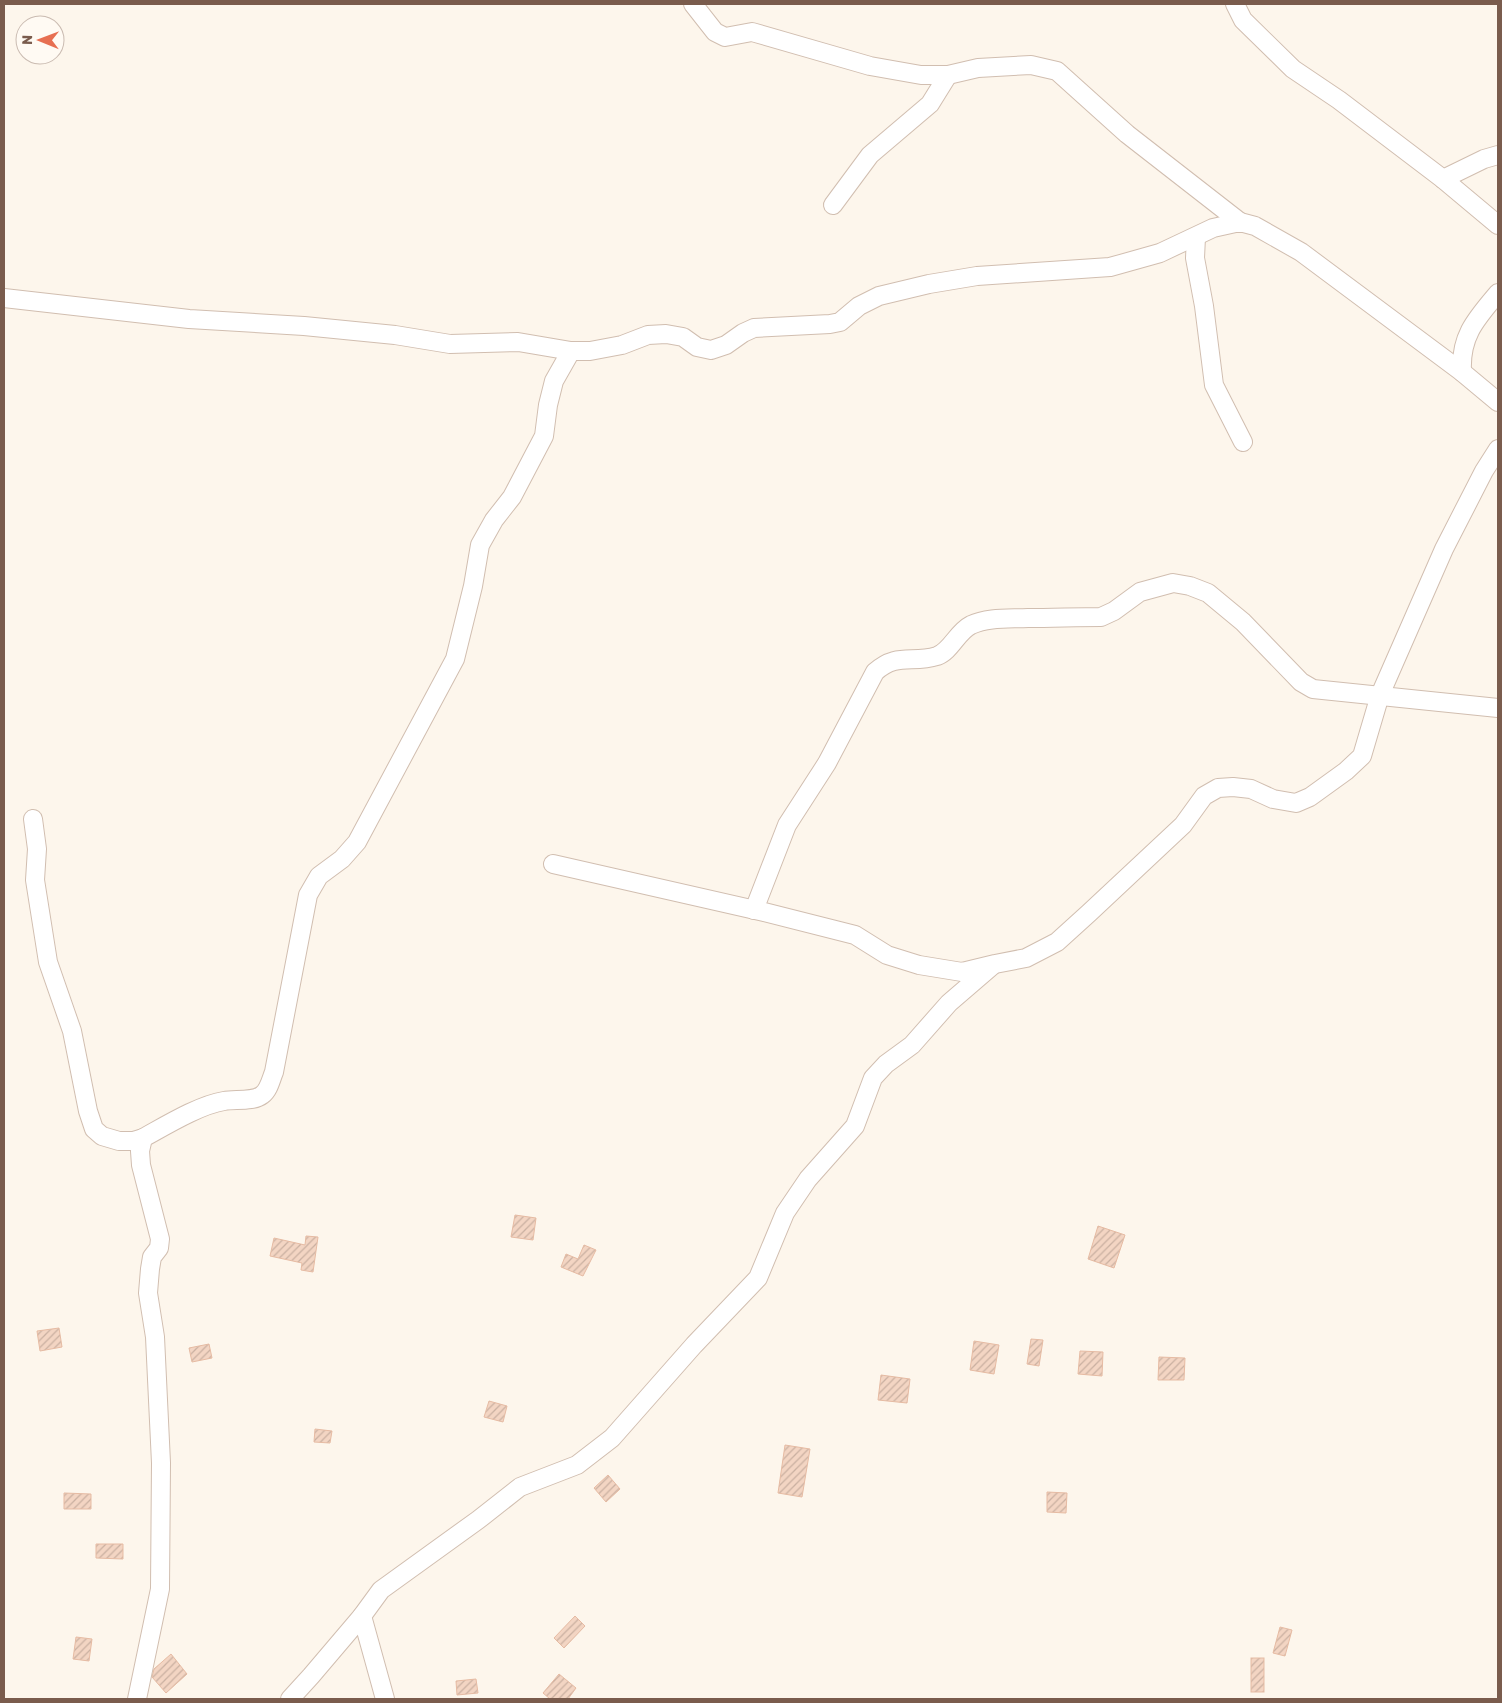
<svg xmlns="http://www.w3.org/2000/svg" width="1502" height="1703" font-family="Rubik,sans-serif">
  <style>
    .building { fill: url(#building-hatch); stroke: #e6bba3 }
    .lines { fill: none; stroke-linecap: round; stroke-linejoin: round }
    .minor-casing { stroke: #d1beb0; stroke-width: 20 }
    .minor { stroke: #fff; stroke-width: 18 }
  </style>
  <defs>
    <pattern id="building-hatch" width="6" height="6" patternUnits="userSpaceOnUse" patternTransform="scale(1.25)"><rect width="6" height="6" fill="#f3d5c3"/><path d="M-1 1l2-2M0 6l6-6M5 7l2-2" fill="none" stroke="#cab0a1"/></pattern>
  </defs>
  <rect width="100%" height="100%" fill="#fdf6ec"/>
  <!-- building -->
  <g class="building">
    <path d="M515,1215L536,1218L533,1240L511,1237Z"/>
    <path d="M1098,1226L1125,1235L1114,1268L1088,1259Z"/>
    <path d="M306,1236L318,1237L313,1272L301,1270L302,1263L270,1256L274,1238L305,1245Z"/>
    <path d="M584,1245L596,1250L583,1276L561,1267L566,1254L578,1259Z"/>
    <path d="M59,1328L62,1347L40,1351L37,1331Z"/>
    <path d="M1031,1339L1043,1340L1039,1366L1027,1364Z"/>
    <path d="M974,1341L999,1345L994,1374L970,1370Z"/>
    <path d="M209,1344L212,1358L192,1362L189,1348Z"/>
    <path d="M1080,1351L1103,1352L1102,1376L1078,1374Z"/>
    <path d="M1159,1357L1185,1358L1184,1380H1158Z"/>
    <path d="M881,1375L910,1379L907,1403L878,1400Z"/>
    <path d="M489,1401L507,1406L503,1422L484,1417Z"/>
    <path d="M315,1429L332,1431L330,1443L314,1442Z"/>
    <path d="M785,1445L810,1449L802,1497L778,1493Z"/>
    <path d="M608,1475L620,1489L606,1502L594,1488Z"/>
    <path d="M1047,1492L1067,1493L1066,1513L1047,1512Z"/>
    <path d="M64,1493L91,1494V1509H64Z"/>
    <path d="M96,1544H123V1559L96,1558Z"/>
    <path d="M575,1616L585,1626L564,1648L554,1638Z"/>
    <path d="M1280,1627L1292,1630L1285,1656L1273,1653Z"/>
    <path d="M76,1637L92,1639L89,1661L73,1659Z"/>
    <path d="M171,1654L187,1674L166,1693L152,1677L154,1669Z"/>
    <rect x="1251" y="1658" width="13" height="34"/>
    <path d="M559,1674L576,1688L568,1699H550L543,1693Z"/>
    <path d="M476,1679L478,1693L457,1695L456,1681Z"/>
  </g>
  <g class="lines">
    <defs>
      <g id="minor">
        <path d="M693,4L715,32L725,37L752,32L870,66L921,75H948L978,68L1031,65L1057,71L1127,134L1240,222"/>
        <path d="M1235,4L1243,20L1293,69L1339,100L1443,179L1498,225"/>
        <path d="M1443,179L1484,159L1498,155"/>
        <path d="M833,205L870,155L930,104L948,75"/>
        <path d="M1196,237L1195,258L1204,306L1214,385L1243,442"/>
        <path d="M4,298L189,319L304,326L395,335L450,344L518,342L571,351H590L622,345L648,335L666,334L683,337L697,347L711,350L726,345L743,333L754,328L830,324L840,322L859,306L879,296L929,284L977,276L1110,267L1160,253L1213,228L1240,222L1255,226L1301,252L1462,372L1498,402"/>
        <path d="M1462,372C1460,336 1476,319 1498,293"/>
        <path d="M33,819L37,849L35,880L48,962L72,1031L88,1111L94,1129L102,1136L119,1141H133L143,1138"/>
        <path d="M553,864L764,912L855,935L887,955L919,965L962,972L995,964L1026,958L1057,942L1089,913L1183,825L1204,796L1218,788L1233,787L1251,789L1273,799L1296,803L1310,797L1346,771L1362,756L1380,695L1444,549L1484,471L1498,449"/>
        <path d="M754,910L787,825L827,763L875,672C897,652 912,664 937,656C951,651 957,632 971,625C988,617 1009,619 1028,618C1052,618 1077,617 1101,617L1114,611L1140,592L1173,583L1190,586L1208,593L1243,622L1301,682L1313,689L1498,708"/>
        <path d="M362,1616L385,1699"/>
        <path d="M137,1699L160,1589L161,1463L155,1337L148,1293L150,1269L152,1257L159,1248L160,1239L141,1165L140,1151L143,1138C165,1126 199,1105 224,1101C235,1099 253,1102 262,1095C269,1090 271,1079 274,1072L308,895L319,876L342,859L357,842L455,659L473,586L480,545L494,520L512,497L544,436L548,405L554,381L571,351"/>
        <path d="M290,1699L311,1676L362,1616L381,1590L478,1520L520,1487L577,1465L612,1438L694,1345L758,1278L785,1213L808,1179L855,1126L873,1078L886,1064L912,1045L949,1003L992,966"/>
      </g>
    </defs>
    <!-- minor casing -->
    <use href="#minor" class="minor-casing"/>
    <!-- minor -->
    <use href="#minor" class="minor"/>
  </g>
  <!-- border -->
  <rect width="1502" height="1703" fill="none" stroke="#7a5c4d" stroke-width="10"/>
  <!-- north arrow -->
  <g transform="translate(40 40) rotate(271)"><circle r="24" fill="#fffaf3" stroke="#cabbb1"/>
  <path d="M0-4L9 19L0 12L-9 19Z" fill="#e76f51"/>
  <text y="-8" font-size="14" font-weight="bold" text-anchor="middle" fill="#7a5c4d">N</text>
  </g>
</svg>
